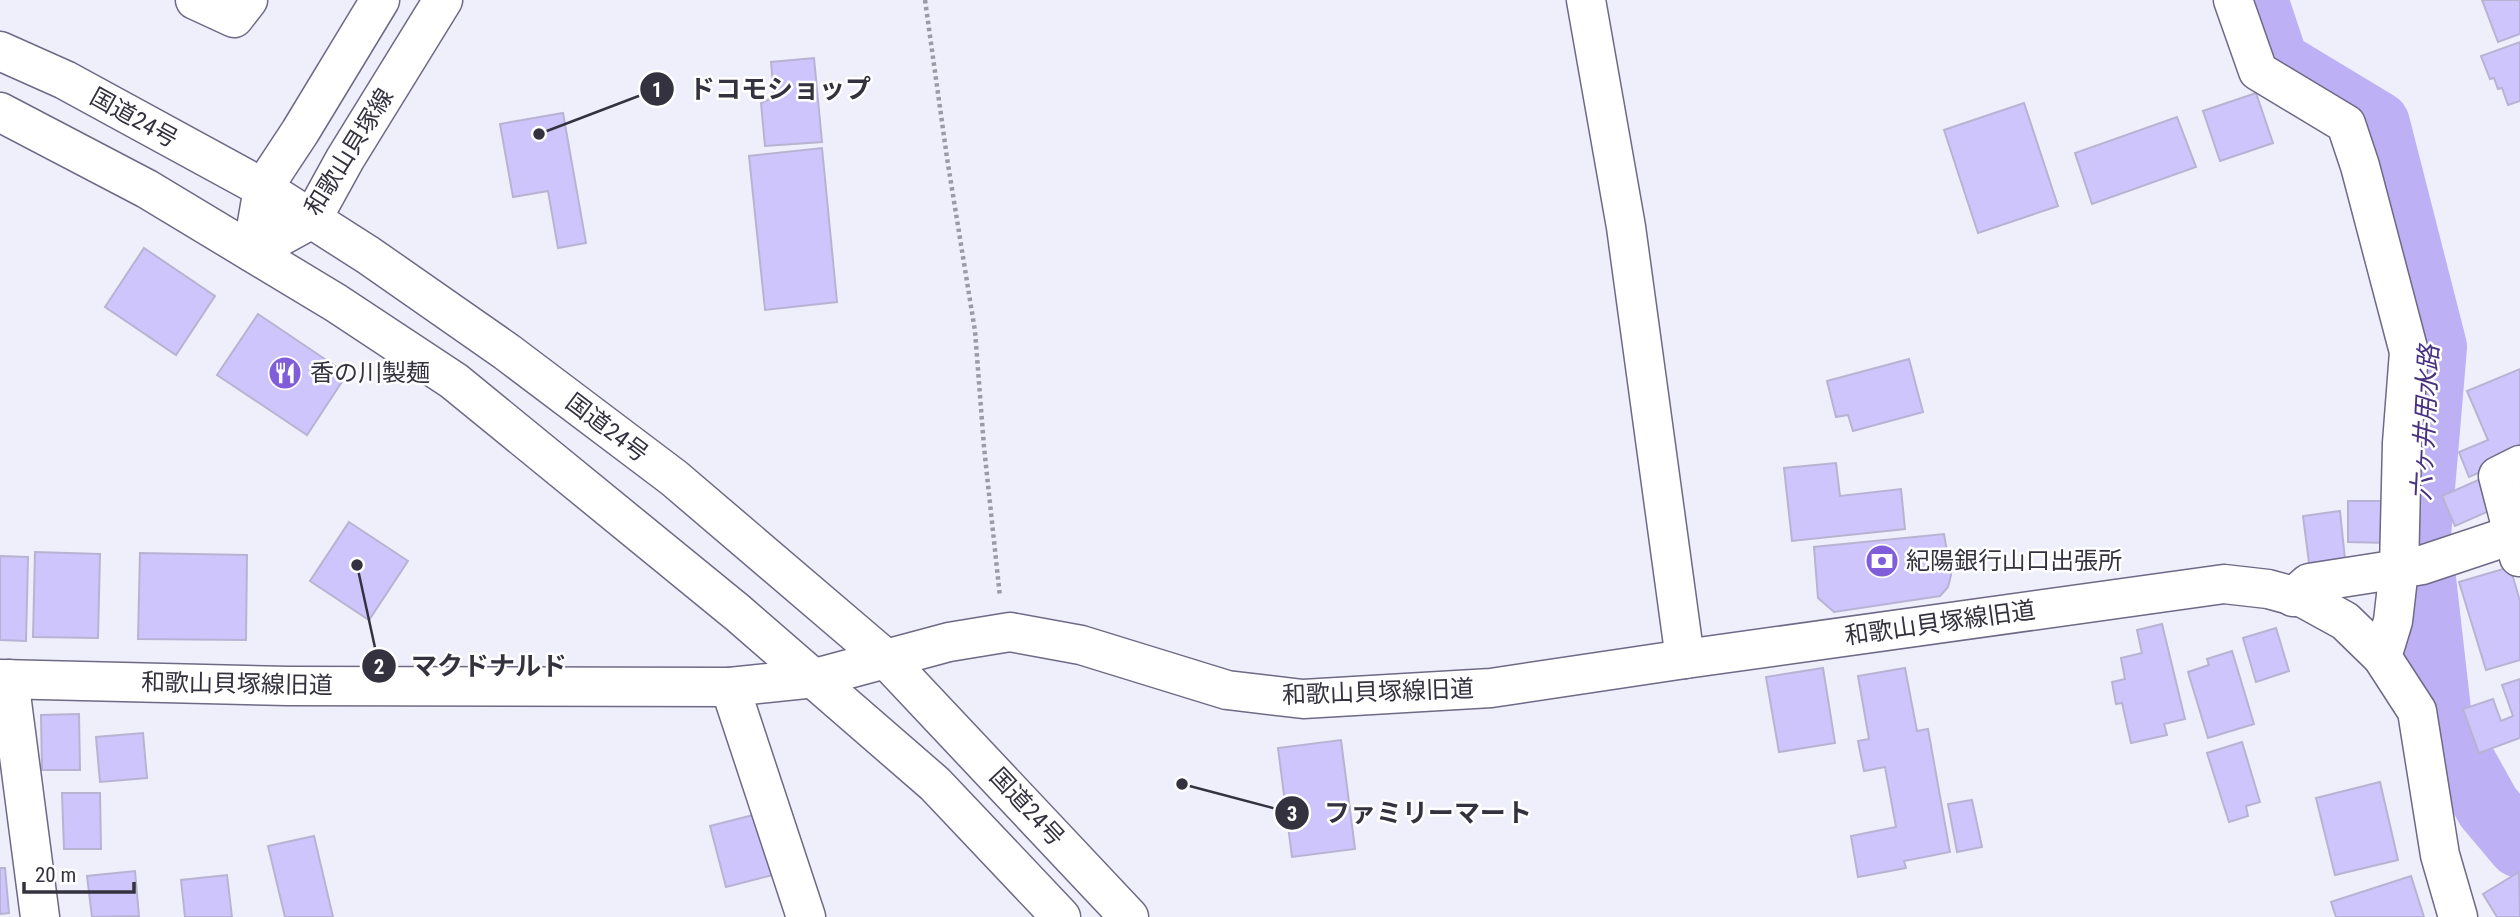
<svg xmlns="http://www.w3.org/2000/svg" width="2520" height="917" font-family="'Roboto Condensed','Noto Sans JP',sans-serif">
  <style>
    .lines { fill: none; stroke-linecap: round; stroke-linejoin: round }
    .river { stroke: #bdb0f4; stroke-width: 66 }
    .building { fill: #cfc5fd; stroke: #b8b3d2; stroke-width: 2 }
    .minor-casing { stroke: #6e6985; stroke-width: 41 }
    .major-casing { stroke: #6e6985; stroke-width: 41 }
    .highway-casing { stroke: #6e6985; stroke-width: 41 }
    .path { stroke: #9b9aa7; stroke-width: 4.5; stroke-dasharray: 3.5 3.5; stroke-linecap: butt }
    .minor { stroke: #fff; stroke-width: 38 }
    .major { stroke: #fff; stroke-width: 38 }
    .highway { stroke: #fff; stroke-width: 38 }
    .labels { text-anchor: middle; dominant-baseline: central; stroke-width: 5; stroke-linejoin: round; paint-order: stroke }
    .street-label { font-size: 24px; fill: #34323f; stroke: #fff }
    .poi-label { font-size: 24px; fill: #34323f; stroke: #fff; text-anchor: start }
    .water-label { font-size: 26px; font-style: italic; fill: #493280; stroke: #fff }
    .leader { fill: none; stroke: #34323f; stroke-width: 2.5 }
    .callout-dot { fill: #34323f; stroke: #fff; stroke-width: 2.5 }
    .mark-label { font-size: 21px; text-anchor: middle; font-weight: bold; fill: #fff }
    .callout-label { font-size: 26px; text-anchor: middle; font-weight: bold; fill: #34323f; stroke: #fff; stroke-width: 5; stroke-linejoin: round; paint-order: stroke }
  </style>
  <rect width="100%" height="100%" fill="#efeefb"/>
  <g class="lines">
    <!-- river -->
    <path class="river" d="M2255,0L2276,63L2377,124L2434,347L2418,535L2439,719L2488,807L2520,845"/>
  </g>
  <!-- building -->
  <g class="building">
    <path d="M2482,0H2520V34L2498,42Z"/>
    <path d="M2520,42V101L2508,105L2502,88L2498,89L2494,78L2490,79L2481,56Z"/>
    <path d="M814,58L822,142L765,146L761,103L774,97L771,62Z"/>
    <path d="M2256,93L2273,143L2220,161L2203,111Z"/>
    <path d="M2024,103L2058,206L1978,233L1944,130Z"/>
    <path d="M563,113L586,243L558,248L548,191L513,197L500,124Z"/>
    <path d="M2177,117L2196,167L2092,204L2075,153Z"/>
    <path d="M822,148L837,302L765,310L749,156Z"/>
    <path d="M144,248L215,296L176,355L105,307Z"/>
    <path d="M258,314L347,374L307,435L217,375Z"/>
    <path d="M1909,359L1923,412L1853,431L1848,415L1836,417L1827,381Z"/>
    <path d="M2520,369V455L2469,477L2459,452L2488,440L2467,391Z"/>
    <path d="M1836,463L1840,496L1901,489L1905,529L1792,541L1784,468Z"/>
    <path d="M2485,477L2498,507L2455,526L2442,496Z"/>
    <path d="M2348,501H2387L2388,543L2348,542Z"/>
    <path d="M2340,511L2345,559L2309,563L2303,516Z"/>
    <path d="M349,522L408,561L369,620L310,581Z"/>
    <path d="M1944,534L1951,575L1948,587L1940,596L1834,612L1818,598L1814,547Z"/>
    <path d="M35,552L100,554L98,638L33,637Z"/>
    <path d="M140,553L247,555L246,640L138,639Z"/>
    <path d="M0,556L28,557L26,641L0,640Z"/>
    <path d="M2510,567L2520,601V660L2486,670L2459,582Z"/>
    <path d="M2162,624L2185,719L2164,724L2167,735L2131,743L2122,703L2116,704L2112,682L2125,679L2121,658L2142,653L2137,630Z"/>
    <path d="M2276,628L2289,671L2256,682L2243,638Z"/>
    <path d="M2232,651L2254,724L2208,738L2188,672L2209,665L2207,659Z"/>
    <path d="M1823,668L1835,743L1779,752L1766,677Z"/>
    <path d="M1905,668L1917,731L1928,729L1950,852L1904,861L1906,868L1858,877L1851,836L1896,827L1885,767L1864,771L1858,741L1869,739L1858,676Z"/>
    <path d="M2520,679V738L2479,753L2463,709L2493,699L2501,721L2513,716L2502,685Z"/>
    <path d="M79,714L80,770H42L41,715Z"/>
    <path d="M143,733L147,778L100,782L96,737Z"/>
    <path d="M1341,740L1355,849L1292,857L1278,748Z"/>
    <path d="M2242,742L2260,802L2246,806L2248,816L2229,822L2207,753Z"/>
    <path d="M2380,782L2398,860L2335,875L2316,798Z"/>
    <path d="M62,793H100L101,849H64Z"/>
    <path d="M1972,800L1982,847L1957,852L1948,804Z"/>
    <path d="M757,814L773,875L726,887L710,826Z"/>
    <path d="M314,836L333,917H285L268,846Z"/>
    <path d="M0,868H5L9,913L0,914Z"/>
    <path d="M135,871L139,916L92,917L87,876Z"/>
    <path d="M2519,872L2520,917H2497L2483,894Z"/>
    <path d="M227,875L232,917H185L181,880Z"/>
    <path d="M2411,876L2424,917H2336L2331,902Z"/>
  </g>
  <g class="lines">
    <defs>
      <g id="minor">
        <path d="M195,0L234,18L248,0"/>
        <path d="M1586,0L1626,227L1685,659"/>
        <path d="M2233,0L2258,71L2346,124L2360,166L2409,352L2402,443L2399,569L2309,583L2293,597"/>
        <path d="M2519,557L2498,476L2520,465"/>
        <path d="M2382,657L2393,621L2399,569L2422,565L2512,535"/>
        <path d="M0,679L288,686L730,687L815,678L949,642L1010,632L1081,645L1227,690L1303,699L1491,688L1685,659L2224,584L2268,589L2305,599L2345,621L2382,657L2417,711L2440,855L2458,917"/>
        <path d="M9,679L40,917"/>
        <path d="M730,687L806,917"/>
      </g>
      <g id="major">
        <path d="M252,252L312,219L345,159L443,0"/>
        <path d="M252,252L263,188L300,132L380,0"/>
      </g>
      <g id="highway">
        <path d="M0,51L65,80L263,188L368,255L507,352L674,478L886,659L1129,917"/>
        <path d="M0,112L147,189L336,303L454,381L738,613L935,784L1061,917"/>
      </g>
    </defs>
    <!-- minor casing -->
    <use href="#minor" class="minor-casing"/>
    <!-- major casing -->
    <use href="#major" class="major-casing"/>
    <!-- highway casing -->
    <use href="#highway" class="highway-casing"/>
    <!-- path -->
    <path class="path" d="M925,0L947,158L975,331L984,447L1000,597"/>
    <!-- minor -->
    <use href="#minor" class="minor"/>
    <!-- major -->
    <use href="#major" class="major"/>
    <!-- highway -->
    <use href="#highway" class="highway"/>
  </g>
  <!-- icons -->
  <defs>
    <symbol id="restaurant-disc" viewBox="-11 -11 22 22"><circle r="9.5" fill="#805ed9" stroke="#fff"/><path d="M-5-6h1v4h1v-4h1v4h1v-4h1v5L-1.5 .5V6h-2V.5L-5-1ZM5-6V6H3V1.5H1.5Q1.5-4 5-6Z" fill="#fff"/></symbol>
    <symbol id="bank-disc" viewBox="-11 -11 22 22"><circle r="9.5" fill="#805ed9" stroke="#fff"/><path d="M-6-4H6V4H-6ZM0-2.3a2.3 2.3 0 1 0 0 4.6a2.3 2.3 0 1 0 0-4.6Z" fill="#fff"/></symbol>
  </defs>
  <g fill-rule="evenodd">
    <use href="#restaurant-disc" x="266" y="354" width="38" height="38"/>
    <use href="#bank-disc" x="1863" y="542" width="38" height="38"/>
  </g>
  <g class="labels">
    <!-- street labels -->
    <g class="street-label">
      <text transform="translate(134 118) rotate(29)">国道24号</text>
      <text transform="translate(349 152) rotate(-58)">和歌山貝塚線</text>
      <text transform="translate(607 428) rotate(37)">国道24号</text>
      <text transform="translate(1940 623) rotate(-8)">和歌山貝塚線旧道</text>
      <text transform="translate(237 684) rotate(1)">和歌山貝塚線旧道</text>
      <text transform="translate(1378 692) rotate(-2)">和歌山貝塚線旧道</text>
      <text transform="translate(1027 807) rotate(47)">国道24号</text>
    </g>
    <!-- poi labels -->
    <g class="poi-label">
      <text x="310" y="373">香の川製麺</text>
      <text x="1906" y="561">紀陽銀行山口出張所</text>
    </g>
    <!-- water labels -->
    <g class="water-label">
      <text transform="translate(2425 423) rotate(-87)">六ヶ井用水路</text>
    </g>
  </g>
  <!-- callouts -->
  <path class="leader" d="M539 134L657 89M357 565L379 666M1182 784L1292 813"/>
  <g class="callout-dot">
    <circle cx="539" cy="134" r="7"/>
    <circle cx="357" cy="565" r="7"/>
    <circle cx="1182" cy="784" r="7"/>
    <circle cx="657" cy="89" r="18"/>
    <circle cx="379" cy="666" r="18"/>
    <circle cx="1292" cy="813" r="18"/>
  </g>
  <g class="mark-label">
    <text x="657" y="97">1</text>
    <text x="379" y="674">2</text>
    <text x="1292" y="821">3</text>
  </g>
  <g class="callout-label">
    <text x="780" y="98">ドコモショップ</text>
    <text x="489" y="675">マクドナルド</text>
    <text x="1428" y="822">ファミリーマート</text>
  </g>
  <!-- scale -->
  <path d="M24 882v10h110v-10" fill="none" stroke="#34323f" stroke-width="3.5"/>
  <text x="35" y="882" font-size="21" fill="#34323f" stroke="#ffffff" stroke-width="5" paint-order="stroke">20 m</text>
</svg>
